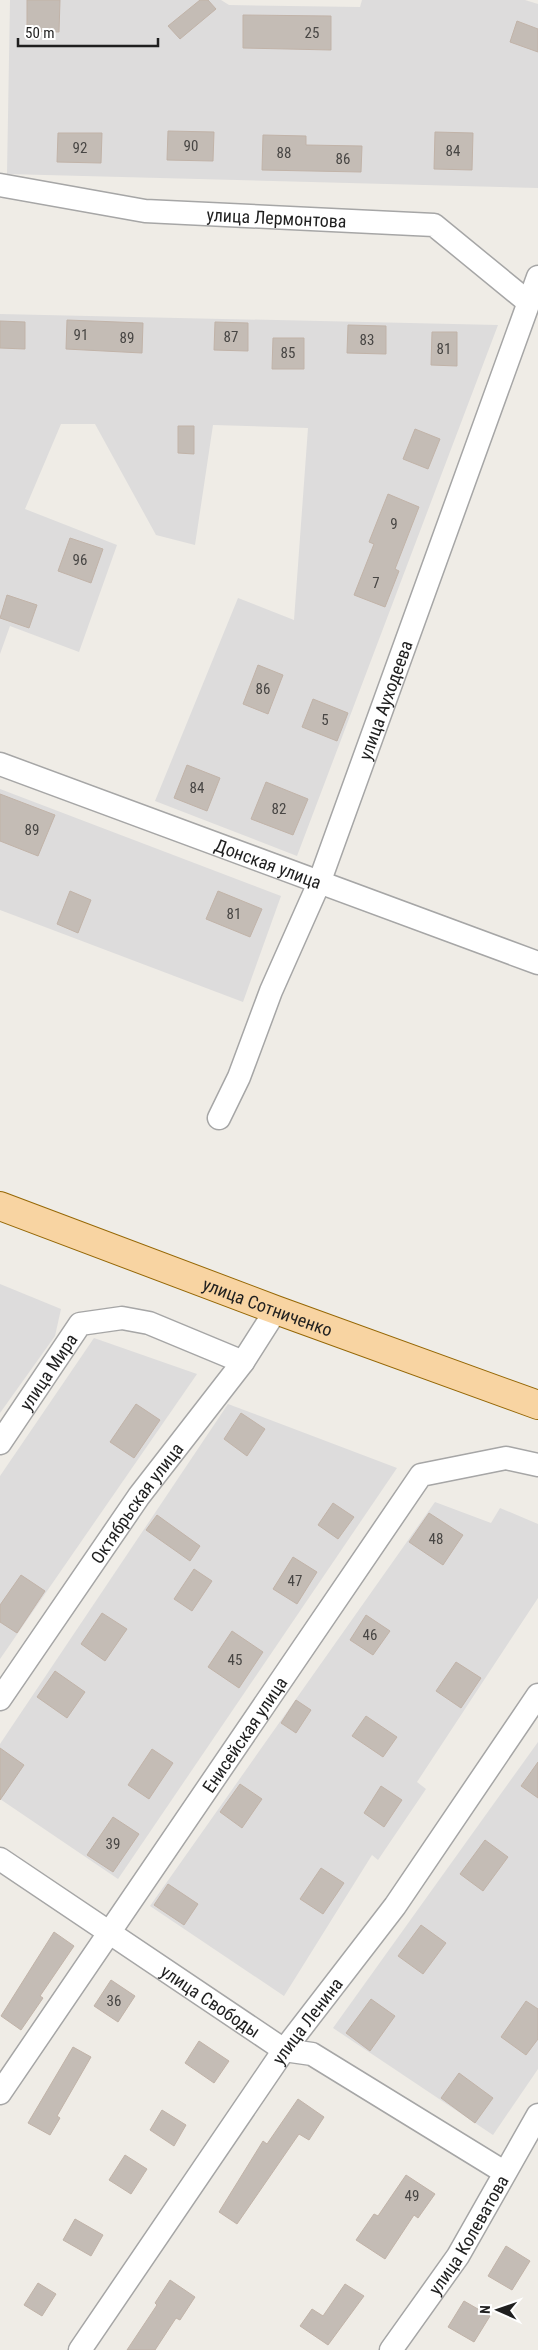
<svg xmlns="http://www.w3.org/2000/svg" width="538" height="2350" font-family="'Roboto Condensed',sans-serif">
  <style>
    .residential { fill: #dddcdc }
    .building { fill: #c4bcb5; stroke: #c1b3a8 }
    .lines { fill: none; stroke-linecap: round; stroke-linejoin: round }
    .minor-casing { stroke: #a6a6a6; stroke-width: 25 }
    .major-casing { stroke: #956705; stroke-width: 30 }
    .minor { stroke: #fff; stroke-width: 22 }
    .major { stroke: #f8d4a2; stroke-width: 28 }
    .labels { text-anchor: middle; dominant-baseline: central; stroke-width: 5; stroke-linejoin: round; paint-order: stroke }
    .number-label { font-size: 15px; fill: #484644 }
    .street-label { font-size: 18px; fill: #1f1f1f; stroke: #fff }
  </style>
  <rect width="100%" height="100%" fill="#efece6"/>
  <!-- residential -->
  <g class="residential">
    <path d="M10,0H221L229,5L360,7L362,0H525L538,4V188L7,174Z"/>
    <path d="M0,314L498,325L297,856L155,801L238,598L294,620L308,428L213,425L195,545L156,535L95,424H61L25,509L117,545L79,652L10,626L0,654Z"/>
    <path d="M0,789L281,896L243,1002L0,910Z"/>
    <path d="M0,1284L61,1309L55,1336L0,1413Z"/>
    <path d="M94,1338L197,1374L0,1659V1476Z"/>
    <path d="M228,1404L397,1468L118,1879L0,1799V1744Z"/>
    <path d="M435,1502L491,1523L500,1508L538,1524V1598L417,1782L426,1789L378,1860L372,1855L284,1996L150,1906Z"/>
    <path d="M538,1742V2069L493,2135L333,2028Z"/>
  </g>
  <!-- building -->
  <g class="building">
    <path d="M27,0H60L59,32L27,31Z"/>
    <path d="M200,0H208L216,9L180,39L168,26Z"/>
    <path d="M243,15L331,16V50L243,48Z"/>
    <path d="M517,21L538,29V52L510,42Z"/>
    <path d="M168,131L214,132L213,161L167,160Z"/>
    <path d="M435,132L473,133L472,170L434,169Z"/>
    <path d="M58,133H102L101,163L57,162Z"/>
    <path d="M263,135L306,136V145L362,146L361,172L262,170Z"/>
    <path d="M67,320L143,323L142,353L66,349Z"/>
    <path d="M0,321L25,322V349L0,348Z"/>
    <path d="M215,322L248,323V351L214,350Z"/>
    <path d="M348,325L386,326V354L347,353Z"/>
    <path d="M432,332H457V366L431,365Z"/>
    <path d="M273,338H304V369H272Z"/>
    <path d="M178,426H194V454L178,453Z"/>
    <path d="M415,429L440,439L428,469L403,459Z"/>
    <path d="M388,494L419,507L395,569L399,571L385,607L354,595L374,544L369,542Z"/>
    <path d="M70,538L103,549L91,583L58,571Z"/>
    <path d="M7,595L37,605L29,628L0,618Z"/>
    <path d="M258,665L283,675L268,714L243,704Z"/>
    <path d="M313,699L348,713L337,741L302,727Z"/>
    <path d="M187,765L220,778L207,811L174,798Z"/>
    <path d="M266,782L308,799L293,835L251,819Z"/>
    <path d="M0,794L55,815L38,856L0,841Z"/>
    <path d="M70,891L91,900L78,933L57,924Z"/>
    <path d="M218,891L262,909L250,937L206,919Z"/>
    <path d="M136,1404L160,1420L134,1458L110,1442Z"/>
    <path d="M241,1413L265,1429L247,1456L224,1439Z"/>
    <path d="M333,1503L354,1517L338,1539L318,1525Z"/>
    <path d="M429,1513L463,1535L443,1565L409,1542Z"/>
    <path d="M157,1515L200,1546L190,1561L146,1530Z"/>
    <path d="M293,1557L317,1572L297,1604L273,1589Z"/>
    <path d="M194,1569L212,1581L192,1611L174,1599Z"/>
    <path d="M21,1575L45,1591L17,1633L0,1622V1605Z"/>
    <path d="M102,1613L127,1629L105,1661L81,1644Z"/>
    <path d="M366,1615L390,1631L373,1655L350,1640Z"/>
    <path d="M232,1631L263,1652L239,1688L208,1667Z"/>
    <path d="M456,1662L481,1678L461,1708L436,1691Z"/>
    <path d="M55,1671L85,1692L67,1718L37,1697Z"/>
    <path d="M296,1700L311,1710L296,1733L281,1723Z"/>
    <path d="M366,1716L397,1737L383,1757L352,1736Z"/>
    <path d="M0,1748L24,1765L0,1800Z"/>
    <path d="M152,1749L173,1763L149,1799L128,1785Z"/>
    <path d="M538,1762V1798L521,1786Z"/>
    <path d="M240,1784L262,1799L242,1828L220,1812Z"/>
    <path d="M381,1786L402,1800L384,1827L364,1813Z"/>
    <path d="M113,1817L139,1834L113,1872L87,1855Z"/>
    <path d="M485,1840L508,1857L483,1891L460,1874Z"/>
    <path d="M321,1868L344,1883L323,1914L300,1899Z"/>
    <path d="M168,1884L198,1904L184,1925L154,1905Z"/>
    <path d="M421,1925L446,1943L423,1974L398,1956Z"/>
    <path d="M54,1932L74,1946L40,1996L43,1998L21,2030L1,2016Z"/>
    <path d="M111,1980L135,1996L118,2022L94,2006Z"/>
    <path d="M371,1999L395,2016L370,2051L346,2033Z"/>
    <path d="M526,2001L538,2009V2039L526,2055L501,2037Z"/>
    <path d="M199,2041L229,2061L214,2083L185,2063Z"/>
    <path d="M73,2047L91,2057L57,2116L60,2118L50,2135L28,2123Z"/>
    <path d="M459,2073L493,2098L475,2123L441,2098Z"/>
    <path d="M298,2099L324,2117L309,2140L299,2134L237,2224L219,2212L263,2141L267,2144Z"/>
    <path d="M162,2110L186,2125L174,2146L150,2130Z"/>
    <path d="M125,2155L147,2169L131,2194L109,2180Z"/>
    <path d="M406,2175L435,2194L418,2218L414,2215L385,2259L356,2240L374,2214L378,2216Z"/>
    <path d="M75,2219L103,2235L91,2256L63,2240Z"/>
    <path d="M506,2246L530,2261L512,2290L488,2276Z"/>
    <path d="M170,2280L195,2297L180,2320L176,2318L155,2350H127L157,2305L155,2303Z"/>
    <path d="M38,2283L56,2294L42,2316L24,2305Z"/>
    <path d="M345,2284L364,2296L328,2345L300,2326L312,2309L323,2316Z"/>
    <path d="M464,2301L490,2316L474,2342L448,2327Z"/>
  </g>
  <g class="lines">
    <defs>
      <g id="minor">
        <path id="s1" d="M0,185L145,211L434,225L528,302"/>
        <path id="s2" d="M0,764L538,963"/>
        <path id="s3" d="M219,1118L239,1077L271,991L319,883L538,277"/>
        <path id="s4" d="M0,1443L80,1324L122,1318L149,1323L243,1362"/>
        <path id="s5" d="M0,1699L139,1496L243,1362L276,1310"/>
        <path id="s6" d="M0,1859L284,2050L312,2054L504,2172"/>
        <path id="s7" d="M0,2093L421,1475L506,1458L538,1465"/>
        <path id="s8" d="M80,2350L284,2050L395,1906L538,1695"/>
        <path id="s9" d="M391,2350L458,2256L538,2115"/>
      </g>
      <g id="major">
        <path id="s10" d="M0,1206L276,1310L538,1405"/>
      </g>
    </defs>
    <!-- minor casing -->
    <use href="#minor" class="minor-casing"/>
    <!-- major casing -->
    <use href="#major" class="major-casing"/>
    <!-- minor -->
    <use href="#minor" class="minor"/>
    <!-- major -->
    <use href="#major" class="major"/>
  </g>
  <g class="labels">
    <!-- number labels -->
    <g class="number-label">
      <text x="312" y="33">25</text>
      <text x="191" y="146">90</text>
      <text x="80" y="148">92</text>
      <text x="453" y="151">84</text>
      <text x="284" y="153">88</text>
      <text x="343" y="159">86</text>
      <text x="81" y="335">91</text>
      <text x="231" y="337">87</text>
      <text x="127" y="338">89</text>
      <text x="367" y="340">83</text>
      <text x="444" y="349">81</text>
      <text x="288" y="353">85</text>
      <text x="394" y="524">9</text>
      <text x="80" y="560">96</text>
      <text x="376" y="583">7</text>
      <text x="263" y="689">86</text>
      <text x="325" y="720">5</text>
      <text x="197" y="788">84</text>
      <text x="279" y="809">82</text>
      <text x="32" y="830">89</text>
      <text x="234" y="914">81</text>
      <text x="436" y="1539">48</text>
      <text x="295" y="1581">47</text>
      <text x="370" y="1635">46</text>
      <text x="235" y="1660">45</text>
      <text x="113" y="1844">39</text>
      <text x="114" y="2001">36</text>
      <text x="412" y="2196">49</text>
    </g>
    <!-- street labels -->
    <g class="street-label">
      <text stroke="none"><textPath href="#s1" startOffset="279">улица Лермонтова</textPath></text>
      <text stroke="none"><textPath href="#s3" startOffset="450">улица Ауходеева</textPath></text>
      <text stroke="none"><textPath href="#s2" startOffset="286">Донская улица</textPath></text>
      <text stroke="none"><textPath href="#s10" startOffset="286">улица Сотниченко</textPath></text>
      <text stroke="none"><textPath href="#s4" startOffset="86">улица Мира</textPath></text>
      <text stroke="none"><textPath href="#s5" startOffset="239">Октябрьская улица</textPath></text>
      <text stroke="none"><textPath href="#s7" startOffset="434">Енисейская улица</textPath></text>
      <text stroke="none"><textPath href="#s6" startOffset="254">улица Свободы</textPath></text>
      <text stroke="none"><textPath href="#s8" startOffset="400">улица Ленина</textPath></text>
      <text stroke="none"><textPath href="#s9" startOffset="139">улица Колеватова</textPath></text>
    </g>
  </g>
  <!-- north arrow -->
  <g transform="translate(498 2310) rotate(272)" stroke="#ffffff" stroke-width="4" paint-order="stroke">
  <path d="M0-4L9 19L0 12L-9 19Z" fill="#1f1f1f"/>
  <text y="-8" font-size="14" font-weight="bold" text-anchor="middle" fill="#1f1f1f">N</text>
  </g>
  <!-- scale -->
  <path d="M18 38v8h140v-8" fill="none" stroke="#1f1f1f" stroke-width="2.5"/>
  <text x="25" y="38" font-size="15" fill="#1f1f1f" stroke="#ffffff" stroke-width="4" paint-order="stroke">50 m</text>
</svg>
